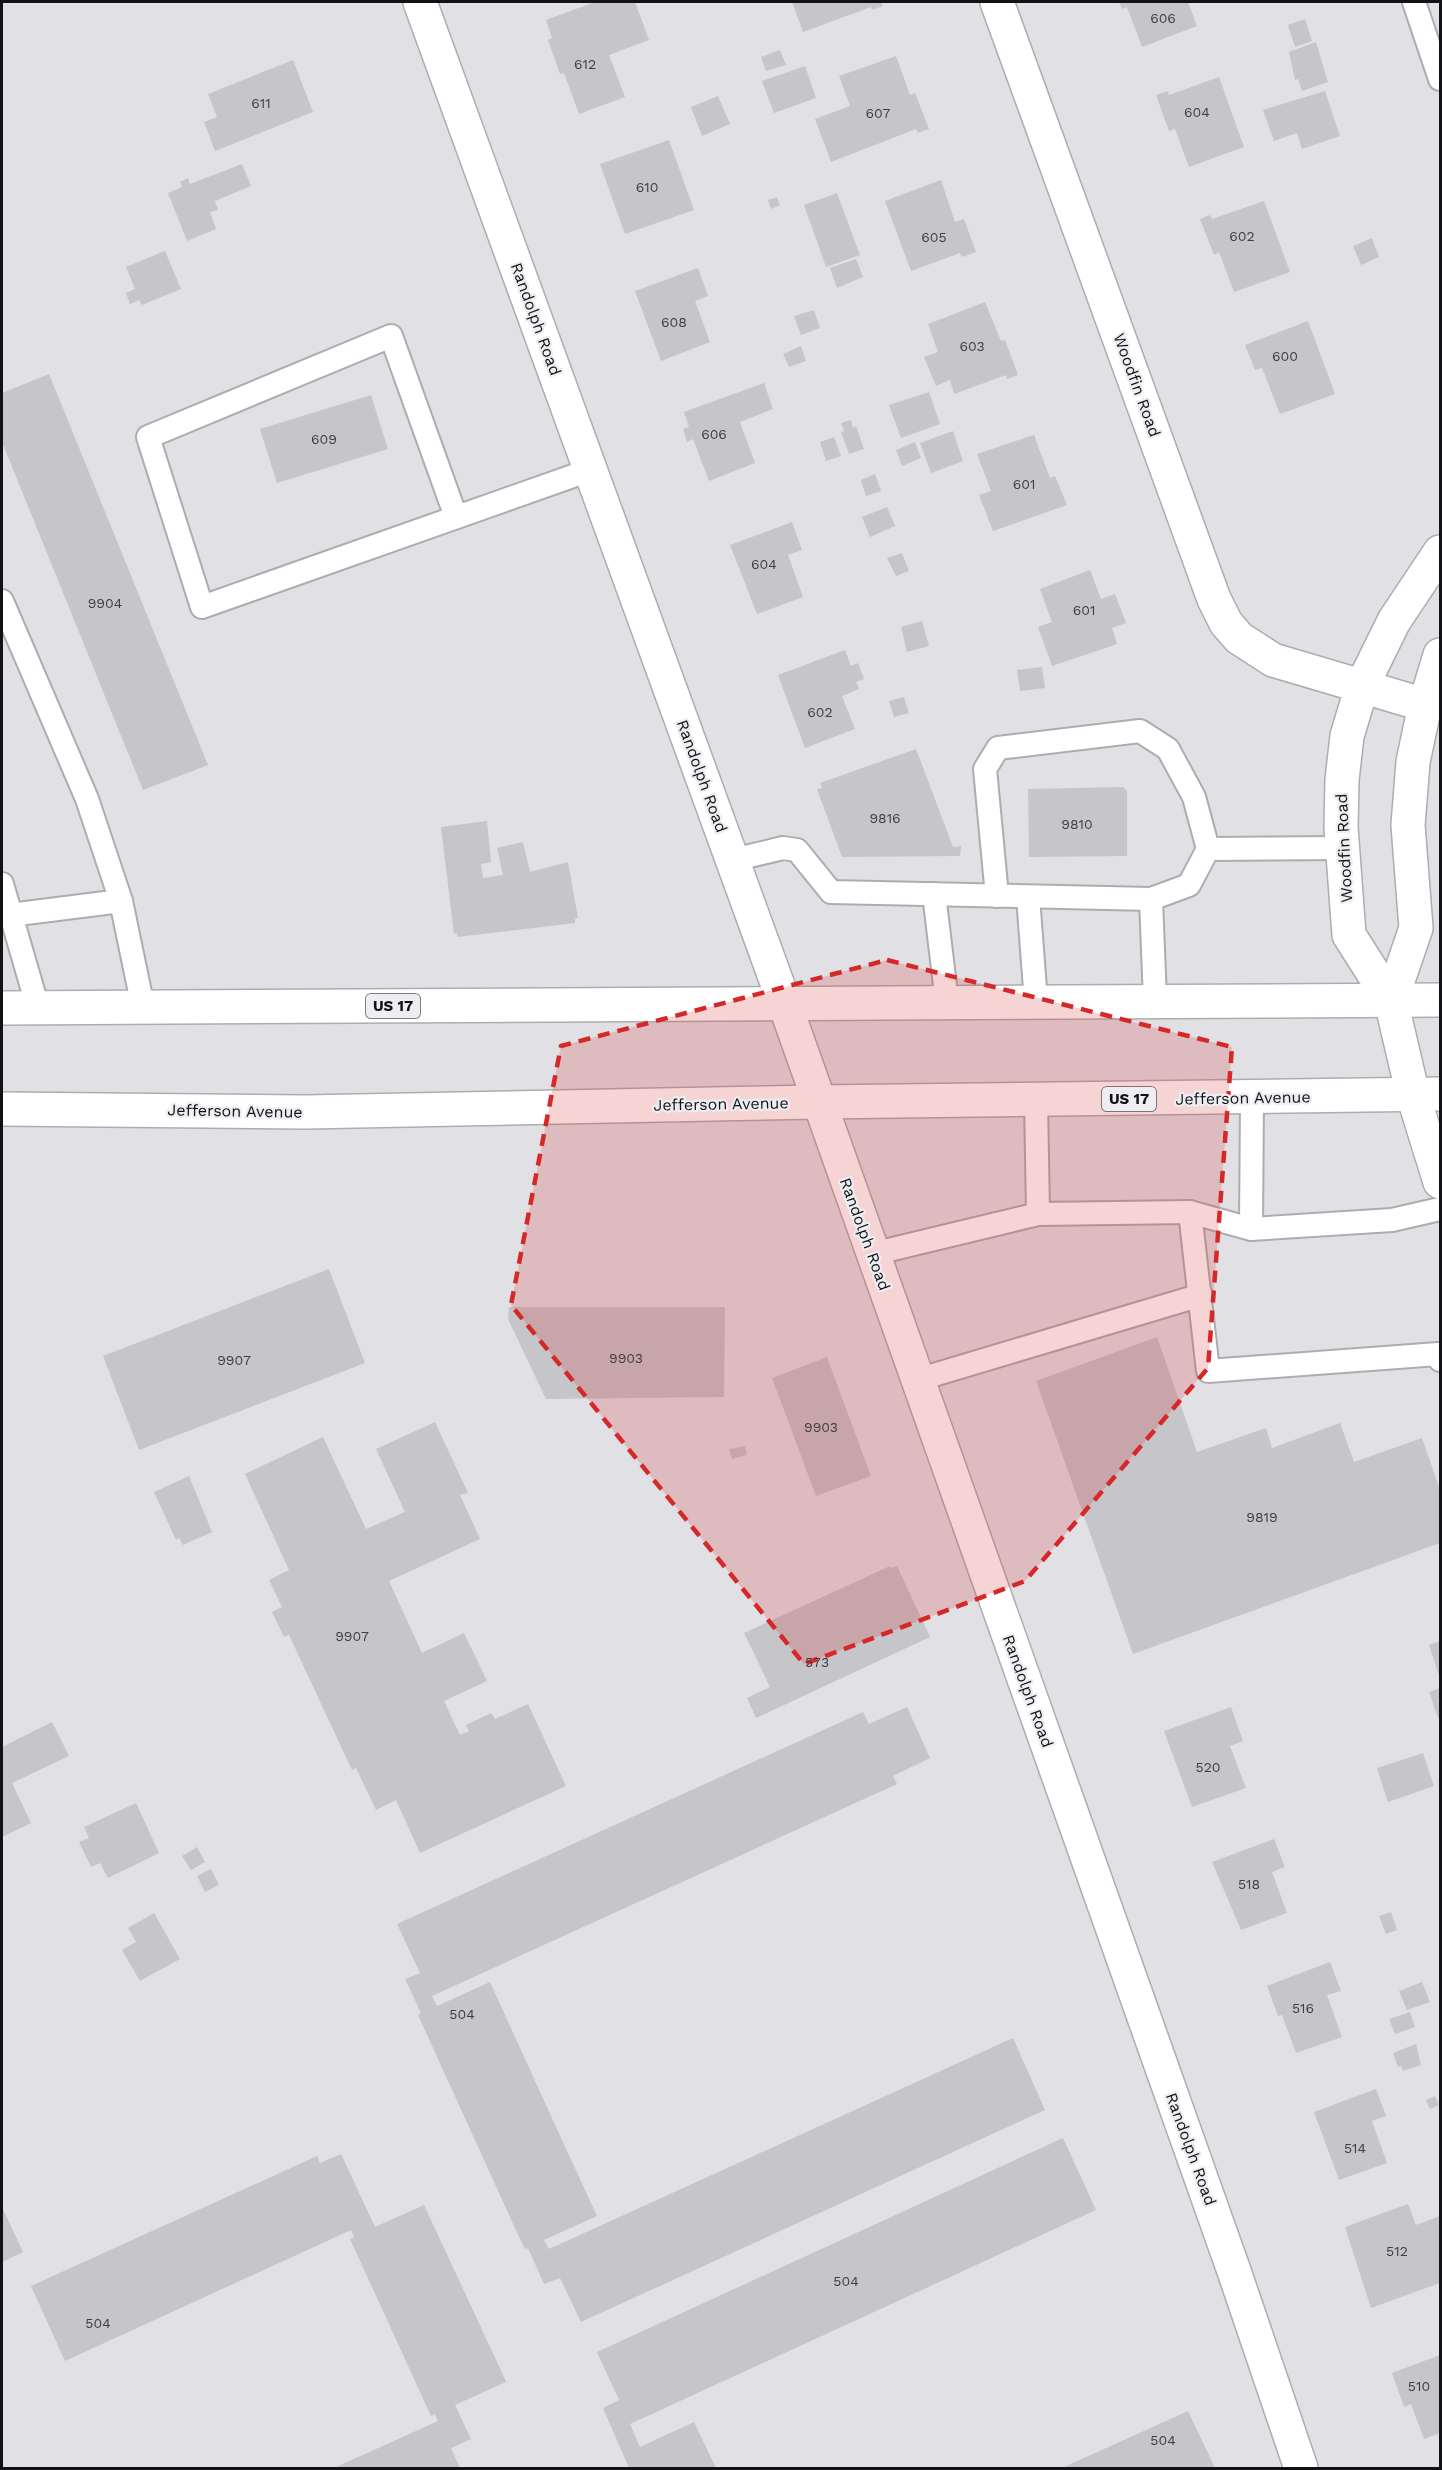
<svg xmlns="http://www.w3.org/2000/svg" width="1442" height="2470" font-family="'Work Sans',sans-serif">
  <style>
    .building { fill: #c5c5ca }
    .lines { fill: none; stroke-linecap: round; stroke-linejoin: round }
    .lane-casing { stroke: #acadb1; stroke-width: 26 }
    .street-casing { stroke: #acadb1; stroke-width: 36 }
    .primary-casing { stroke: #acadb1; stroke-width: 36 }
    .lane { stroke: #fff; stroke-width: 22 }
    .street { stroke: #fff; stroke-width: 33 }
    .primary { stroke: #fff; stroke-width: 33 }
    .marked { fill: #d62828; fill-opacity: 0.2; stroke: #d62828; stroke-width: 4.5; stroke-dasharray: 12 8; stroke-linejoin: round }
    .labels { text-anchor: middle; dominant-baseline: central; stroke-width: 4.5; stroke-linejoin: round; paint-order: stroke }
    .number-label { font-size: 14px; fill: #3f3f42 }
    .shield { fill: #edeef2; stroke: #545457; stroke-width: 1.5 }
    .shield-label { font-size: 15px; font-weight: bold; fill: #121214 }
    .street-label { font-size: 16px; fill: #121214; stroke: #edeef2 }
  </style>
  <rect width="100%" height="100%" fill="#e0e0e5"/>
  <!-- building -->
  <g class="building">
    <path d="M595,2H635L649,40L609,55L625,97L579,114L564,73L560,74L548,40L552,38L546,20Z"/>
    <path d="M792,2H881L883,6L872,10L871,7L803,32Z"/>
    <path d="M1119,2H1188L1197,26L1142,47L1127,7L1122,9Z"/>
    <path d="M1305,19L1312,41L1295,47L1288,25Z"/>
    <path d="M1316,42L1328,82L1302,91L1298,79L1295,80L1289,52Z"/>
    <path d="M780,50L786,65L766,71L761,57Z"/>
    <path d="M896,56L910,95L915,93L929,129L918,133L916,129L831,162L815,119L850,106L839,76Z"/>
    <path d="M293,60L313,112L215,151L204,122L217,117L208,94Z"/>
    <path d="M805,66L816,98L774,113L762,81Z"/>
    <path d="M1219,77L1244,147L1189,167L1175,129L1169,131L1156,95L1168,91L1169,95Z"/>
    <path d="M1325,91L1340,136L1302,149L1297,133L1274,141L1263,110Z"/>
    <path d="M718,96L730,124L702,136L691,107Z"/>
    <path d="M669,140L694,210L625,234L600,164Z"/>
    <path d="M242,164L251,186L215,201L218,210L210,212L216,229L187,241L168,193L182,187L180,182L188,178L190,184Z"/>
    <path d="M941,180L955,222L964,219L976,252L962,257L960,253L911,271L885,201Z"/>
    <path d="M837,193L860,255L826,267L804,205Z"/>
    <path d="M777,197L780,205L771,209L768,200Z"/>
    <path d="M1264,201L1290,272L1234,292L1219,252L1214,255L1200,219L1210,215L1212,219Z"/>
    <path d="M1372,238L1379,257L1361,265L1353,246Z"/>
    <path d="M165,251L181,289L142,305L139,300L130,304L126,293L135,289L126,267Z"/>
    <path d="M856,259L863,277L837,288L830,268Z"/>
    <path d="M698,268L708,296L695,301L710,342L661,361L635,291Z"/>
    <path d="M985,302L1001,341L1005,340L1018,375L1007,379L1006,375L954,394L950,380L936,386L924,357L938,352L928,324Z"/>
    <path d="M814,310L820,328L801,335L794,316Z"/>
    <path d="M1308,321L1335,394L1280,414L1262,368L1255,370L1245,345Z"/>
    <path d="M801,346L806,361L789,367L783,354Z"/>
    <path d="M49,374L208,765L143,790L2,442V393Z"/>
    <path d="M764,383L773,409L740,422L755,463L709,481L693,439L687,442L683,429L689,427L684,412Z"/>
    <path d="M929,392L940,424L901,438L889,405Z"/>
    <path d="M371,395L388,449L277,483L260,429Z"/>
    <path d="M851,420L853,428L856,426L864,449L849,454L841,432L844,431L841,423Z"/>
    <path d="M953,431L963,461L931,473L920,443Z"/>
    <path d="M1034,435L1050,478L1055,476L1067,505L993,531L979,495L991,491L977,454Z"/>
    <path d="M834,437L841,456L826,461L820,442Z"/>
    <path d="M915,442L921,458L902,466L896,450Z"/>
    <path d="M875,474L881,491L866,496L861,480Z"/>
    <path d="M887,507L895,526L870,537L862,517Z"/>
    <path d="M792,522L802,550L788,555L803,597L757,614L730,545Z"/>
    <path d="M902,553L909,571L896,576L887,558Z"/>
    <path d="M1090,570L1101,599L1115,594L1126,623L1112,628L1117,644L1052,666L1038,627L1052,622L1040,589Z"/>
    <path d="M922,621L929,646L907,652L901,627Z"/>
    <path d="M845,650L851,666L858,663L864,679L856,682L859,689L842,696L855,729L805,748L778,675Z"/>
    <path d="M1042,667L1045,688L1020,691L1017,670Z"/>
    <path d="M904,697L909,713L894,717L889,701Z"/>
    <path d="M916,749L953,847L961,846L960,856L842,857L817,789L822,788L820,783Z"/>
    <path d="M1123,787L1127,791V856L1029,857L1028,789Z"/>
    <path d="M487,821L491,862L481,864L483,878L503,875L497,848L523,842L530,872L568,862L578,918L575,919V923L457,937V933L454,934L441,827Z"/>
    <path d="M329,1269L365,1363L139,1450L103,1356Z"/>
    <path d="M509,1307H725L724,1397L546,1399L508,1319Z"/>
    <path d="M1157,1337L1197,1452L1266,1428L1272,1448L1340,1423L1354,1462L1422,1438L1440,1490V1543L1133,1654L1036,1381Z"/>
    <path d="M827,1357L871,1476L816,1496L772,1378Z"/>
    <path d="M435,1422L468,1493L460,1495L480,1539L389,1581L422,1653L464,1633L487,1681L444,1701L460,1735L469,1731L466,1725L491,1713L495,1719L528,1704L566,1786L420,1853L396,1800L376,1810L356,1768L352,1770L289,1635L284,1637L272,1612L282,1607L269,1580L289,1570L245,1474L323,1437L366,1529L405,1512L376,1449Z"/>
    <path d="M745,1446L747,1455L732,1459L729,1449Z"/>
    <path d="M189,1476L212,1532L183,1545L179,1538L176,1540L154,1492Z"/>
    <path d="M890,1566L891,1568L897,1566L930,1637L756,1718L747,1698L770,1687L744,1633Z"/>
    <path d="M1440,1641V1679L1429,1645Z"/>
    <path d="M1440,1688V1718H1438L1429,1692Z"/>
    <path d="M907,1707L930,1758L893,1776L897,1784L432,1996L437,2006L490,1982L551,2116L597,2216L544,2240L549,2249L1013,2038L1045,2110L581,2322L560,2278L544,2284L528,2248L525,2249L520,2239L418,2015L421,2013L405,1979L420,1973L397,1924L863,1712L869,1724Z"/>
    <path d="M1231,1707L1243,1741L1230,1746L1246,1788L1192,1807L1164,1731Z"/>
    <path d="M52,1722L69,1756L12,1783L31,1823L2,1837V1747Z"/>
    <path d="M1423,1753L1434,1786L1388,1802L1377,1768Z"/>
    <path d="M136,1803L159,1853L108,1878L100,1863L91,1867L79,1842L89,1838L84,1827Z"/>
    <path d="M1274,1839L1285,1867L1272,1872L1287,1913L1241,1930L1212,1862Z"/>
    <path d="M197,1847L205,1862L191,1870L182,1856Z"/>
    <path d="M211,1869L219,1885L205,1892L197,1876Z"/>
    <path d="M1391,1912L1397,1930L1386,1934L1379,1916Z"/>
    <path d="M154,1913L180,1959L140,1981L122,1950L136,1942L128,1928Z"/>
    <path d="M1330,1962L1341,1991L1327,1995L1342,2037L1296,2053L1282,2015L1278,2016L1267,1986Z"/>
    <path d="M1422,1982L1430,2002L1407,2010L1399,1991Z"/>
    <path d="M1410,2012L1415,2027L1395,2034L1389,2019Z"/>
    <path d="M1416,2044L1421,2065L1403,2071L1401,2066L1398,2067L1393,2053Z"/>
    <path d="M1376,2089L1386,2116L1372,2121L1387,2163L1339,2180L1314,2112Z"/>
    <path d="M1435,2096L1439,2105L1430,2109L1426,2100Z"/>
    <path d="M1063,2138L1096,2210L630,2424L640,2447L694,2422L716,2468H629L603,2408L619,2400L597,2352Z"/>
    <path d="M341,2154L375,2227L424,2205L505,2379L506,2382L455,2405L471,2439L451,2448L460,2468H334L438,2421L435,2414L431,2416L350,2239L354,2237L351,2230L65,2361L31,2286L317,2156L320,2163Z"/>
    <path d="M1408,2204L1416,2225L1440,2216V2283L1371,2308L1345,2227Z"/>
    <path d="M2,2207L23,2252L2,2262Z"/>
    <path d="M1440,2355V2433L1424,2439L1411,2404L1404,2407L1392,2373Z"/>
    <path d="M1188,2411L1215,2468H1062Z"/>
  </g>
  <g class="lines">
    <defs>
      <g id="lane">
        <path d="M1414,2L1440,79"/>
        <path d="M456,517L391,336L148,437L202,607L590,470"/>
        <path d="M2,601L87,799L121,901L143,1007"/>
        <path d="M733,860L783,848L797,850L831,892L1151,899L1189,885L1208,849L1342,848"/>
        <path d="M2,884L38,1008"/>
        <path d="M934,894L947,1002"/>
        <path d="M997,896L985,769L998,748L1140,731L1168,749L1194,797L1208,849"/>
        <path d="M1028,897L1036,1002"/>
        <path d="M1151,899L1155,1001"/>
        <path d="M2,916L121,901"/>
        <path d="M1190,1212L1208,1371L1438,1354L1440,1360"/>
        <path d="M1038,1214L1190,1212L1251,1229L1252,1098"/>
        <path d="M1251,1229L1392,1220L1440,1209"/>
        <path d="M872,1254L1038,1214L1036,1100"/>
        <path d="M917,1380L1201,1295"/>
      </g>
      <g id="street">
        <path d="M420,2L784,1002L1234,2271L1301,2468"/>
        <path d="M997,2L1214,599L1226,623L1239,638L1273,660L1425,705"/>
        <path d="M1440,552L1394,621L1362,686L1347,736L1342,780L1341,827L1349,935L1391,1001L1413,1095L1440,1182"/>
        <path d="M1391,1001L1416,928L1408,825L1413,762L1425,705L1440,655"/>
      </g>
      <g id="primary">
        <path d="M2,1008L1440,1000"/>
        <path d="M2,1109L306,1112L818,1102L1440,1094"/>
      </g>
    </defs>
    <!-- lane casing -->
    <use href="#lane" class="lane-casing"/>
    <!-- street casing -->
    <use href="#street" class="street-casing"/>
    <!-- primary casing -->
    <use href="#primary" class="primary-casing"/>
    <!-- lane -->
    <use href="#lane" class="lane"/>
    <!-- street -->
    <use href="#street" class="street"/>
    <!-- primary -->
    <use href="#primary" class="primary"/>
  </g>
  <!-- marked area -->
  <path class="marked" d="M887,960L1232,1047L1208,1368L1025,1581L804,1664L511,1305L561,1046Z"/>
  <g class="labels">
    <!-- number labels -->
    <g class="number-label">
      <text x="1163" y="18">606</text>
      <text x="585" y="64">612</text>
      <text x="261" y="103">611</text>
      <text x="1197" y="112">604</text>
      <text x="878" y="113">607</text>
      <text x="647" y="187">610</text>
      <text x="1242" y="236">602</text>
      <text x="934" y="237">605</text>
      <text x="674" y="322">608</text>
      <text x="972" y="346">603</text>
      <text x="1285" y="356">600</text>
      <text x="714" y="434">606</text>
      <text x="324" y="439">609</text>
      <text x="1024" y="484">601</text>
      <text x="764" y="564">604</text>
      <text x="105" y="603">9904</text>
      <text x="1084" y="610">601</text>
      <text x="820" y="712">602</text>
      <text x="885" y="818">9816</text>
      <text x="1077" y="824">9810</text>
      <text x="626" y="1358">9903</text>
      <text x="234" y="1360">9907</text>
      <text x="821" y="1427">9903</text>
      <text x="1262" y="1517">9819</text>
      <text x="352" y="1636">9907</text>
      <text x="817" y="1662">573</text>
      <text x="1208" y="1767">520</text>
      <text x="1249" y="1884">518</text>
      <text x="1303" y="2008">516</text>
      <text x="462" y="2014">504</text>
      <text x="1355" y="2148">514</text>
      <text x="1397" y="2251">512</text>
      <text x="846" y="2281">504</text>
      <text x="98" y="2323">504</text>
      <text x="1419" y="2386">510</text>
      <text x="1163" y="2440">504</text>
    </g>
    <!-- shield labels -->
    <g class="shield">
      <rect x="366" y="994" width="54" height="24" rx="4.5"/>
      <rect x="1102" y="1087" width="54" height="24" rx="4.5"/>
    </g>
    <g class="shield-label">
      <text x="393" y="1006">US 17</text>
      <text x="1129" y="1099">US 17</text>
    </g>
    <!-- street labels -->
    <g class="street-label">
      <text transform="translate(536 319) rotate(70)">Randolph Road</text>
      <text transform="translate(1137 385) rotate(70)">Woodfin Road</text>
      <text transform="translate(702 776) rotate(70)">Randolph Road</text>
      <text transform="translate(1344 848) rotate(-93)">Woodfin Road</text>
      <text transform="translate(1243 1098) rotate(-1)">Jefferson Avenue</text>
      <text transform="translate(721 1104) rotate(-1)">Jefferson Avenue</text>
      <text transform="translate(235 1111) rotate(1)">Jefferson Avenue</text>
      <text transform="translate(865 1234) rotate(70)">Randolph Road</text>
      <text transform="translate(1028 1691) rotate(70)">Randolph Road</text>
      <text transform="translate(1191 2149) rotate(70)">Randolph Road</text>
    </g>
  </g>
  <!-- border -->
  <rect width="1442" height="2470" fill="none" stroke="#121214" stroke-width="6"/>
</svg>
